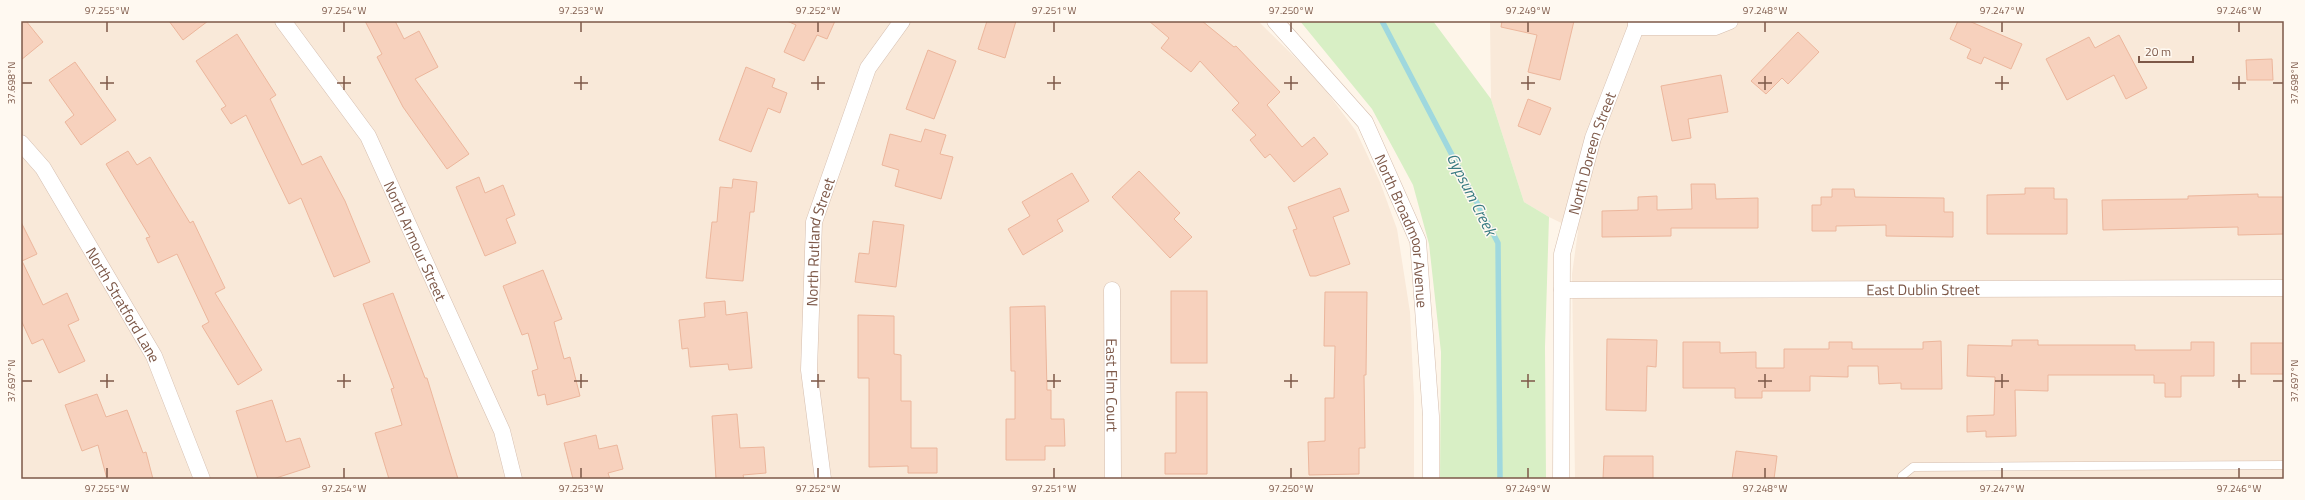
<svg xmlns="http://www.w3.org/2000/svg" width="2305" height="500" font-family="'Titillium Web',sans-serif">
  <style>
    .residential { fill: #f9e9d9 }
    .green { fill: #d8efc5 }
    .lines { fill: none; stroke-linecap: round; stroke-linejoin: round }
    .stream { stroke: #9fd8de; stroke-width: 5.5 }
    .building { fill: #f7d1bd; stroke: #ecb69c }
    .service-casing { stroke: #d5beaf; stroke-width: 9 }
    .minor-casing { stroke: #d5beaf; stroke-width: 17 }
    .service { stroke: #fff; stroke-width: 8 }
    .minor { stroke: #fff; stroke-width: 16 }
    .ticks { fill: none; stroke: #7d5848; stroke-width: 1.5 }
    .labels { text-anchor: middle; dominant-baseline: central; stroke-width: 3; stroke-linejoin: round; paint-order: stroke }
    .street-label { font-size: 15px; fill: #7d5848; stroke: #fff9f1 }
    .water-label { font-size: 16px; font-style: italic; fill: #3a7c83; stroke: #fff9f1 }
    .neatline { fill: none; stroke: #7d5848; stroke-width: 1.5 }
    .ticks-label { font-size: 10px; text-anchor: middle; fill: #7d5848 }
  </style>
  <rect width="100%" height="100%" fill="#fef5e9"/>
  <!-- residential -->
  <g class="residential">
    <path d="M21,21H1258L1318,80L1356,131L1380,182L1397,229L1410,312L1414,398V479H21Z"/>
    <path d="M1490,21H2284V479H1575L1572,274L1578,231L1549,217L1524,202L1491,99Z"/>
  </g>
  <!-- green -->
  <path class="green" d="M1300,21H1433L1491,99L1524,202L1549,217L1545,347L1546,479H1440L1441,352L1429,244L1413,185L1372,109Z"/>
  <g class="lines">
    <!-- stream -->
    <path class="stream" d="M1382,21L1498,243L1500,479"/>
  </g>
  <!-- building -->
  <g class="building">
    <path d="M21,21H26L43,42L21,60Z"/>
    <path d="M169,21H208L183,40Z"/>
    <path d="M365,21H395L404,39L419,31L438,67L415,79L469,154L447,169L403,107L377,57L382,54Z"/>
    <path d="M787,21H835L827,39L817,35L804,61L784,52L796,25Z"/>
    <path d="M987,21H1016L1005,58L978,49Z"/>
    <path d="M1149,21H1202L1234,47L1236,46L1280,92L1267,105L1302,147L1314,137L1328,154L1294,182L1270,154L1265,158L1250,140L1256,135L1232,110L1239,103L1200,61L1191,72L1161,48L1169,38Z"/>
    <path d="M1502,21H1574L1560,80L1528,72L1537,35L1501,27Z"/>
    <path d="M1958,21H1969L2022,44L2011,69L1984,57L1981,64L1967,58L1971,49L1950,39Z"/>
    <path d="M1798,32L1819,52L1788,84L1782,78L1766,94L1751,81Z"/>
    <path d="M237,34L276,95L270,99L302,165L321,156L345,201L370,262L334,277L301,198L289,204L246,115L231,124L221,109L226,106L196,61Z"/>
    <path d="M2119,35L2147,88L2126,99L2114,75L2067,100L2046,59L2089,37L2095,48Z"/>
    <path d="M928,50L956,61L934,119L906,109Z"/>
    <path d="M2272,59L2273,80H2247L2246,60Z"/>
    <path d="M75,62L116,120L81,145L65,122L74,115L49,80Z"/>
    <path d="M746,67L775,79L772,87L787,93L780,113L768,108L751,152L719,140Z"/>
    <path d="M1721,75L1728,112L1688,119L1691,138L1672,141L1661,86Z"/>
    <path d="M1528,99L1551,108L1540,135L1518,126Z"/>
    <path d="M925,129L946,135L940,154L953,157L941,199L895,186L899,170L882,165L890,134L921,142Z"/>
    <path d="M128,151L137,165L150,157L190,223L193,221L225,288L215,293L262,370L238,385L202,326L209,322L177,254L158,263L146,238L150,237L106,164Z"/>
    <path d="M1139,171L1180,213L1174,219L1192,237L1170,258L1112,197Z"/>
    <path d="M1072,173L1089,201L1057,220L1063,231L1023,255L1008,229L1030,216L1022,202Z"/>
    <path d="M479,177L485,193L503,185L515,215L506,219L516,243L485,256L456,187Z"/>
    <path d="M733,179L757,182L754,212H750L743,281L706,278L712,222H717L720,187L732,188Z"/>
    <path d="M1691,184H1715L1716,199L1758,198V228H1671V236L1602,237V211L1638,210V197L1657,196V210L1692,209Z"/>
    <path d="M1340,188L1349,211L1333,217L1350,264L1316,276H1310L1293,230L1297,229L1288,207Z"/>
    <path d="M2025,188H2054V199H2067V234H1987V195L2025,194Z"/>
    <path d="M1832,189H1854L1855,197L1944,198V212H1953V237L1886,236V225L1836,226V231H1812V205H1821V197H1832Z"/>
    <path d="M2258,194V197H2284V234L2238,235V227L2103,230L2102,200L2188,199V196Z"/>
    <path d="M873,221L904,225L896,287L855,282L859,253L869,254Z"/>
    <path d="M21,222L37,254L22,261L43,305L67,293L79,320L68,325L85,361L59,373L43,339L32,344L21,320Z"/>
    <path d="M543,270L562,319L554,322L564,359L570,357L580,396L547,405L545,394L538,396L532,371L538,369L528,333L522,335L503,286Z"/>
    <rect x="1171" y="291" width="36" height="72"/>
    <path d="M1325,292H1367L1366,375H1364L1365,448H1359V474L1309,475L1308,442L1325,441V398H1334L1335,346H1324Z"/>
    <path d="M393,293L425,378H427L458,479H389L375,433L402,425L391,389L394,388L363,304Z"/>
    <path d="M725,301L726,315L747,312L752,368L729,370L728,364L690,367L688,348L682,349L679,320L705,317L704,303Z"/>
    <path d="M1045,306L1047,390H1051V419H1064L1065,446H1045V460H1006V419H1015V371H1011L1010,307Z"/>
    <path d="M858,315L894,316V354L901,355V401H911V448H937V473H908V466L869,467V378H858Z"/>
    <path d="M1607,339L1657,340L1656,367L1647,366L1646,411L1606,410Z"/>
    <path d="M2012,340H2038V345H2135V350H2191V342H2214V376H2181V397H2165V383H2154V375H2048V391L2015,390L2016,436L1986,437V431L1967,432V416L1994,415L1995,377L1967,376L1968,345L2012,346Z"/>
    <path d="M1941,341L1942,389H1901V383L1879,384L1878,366H1848V377L1810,376V391H1762V398H1735V388H1683V342H1720V353L1756,352V368H1784V349H1829V342H1852V349H1923V342Z"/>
    <rect x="2251" y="343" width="33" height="31"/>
    <path d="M1176,392H1207V474H1165V453H1176Z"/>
    <path d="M97,394L106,417L127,410L143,453L146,452L153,479H107L98,445L82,451L65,405Z"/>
    <path d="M272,400L286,442L300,438L310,467L273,479H258L236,411Z"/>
    <path d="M737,414L740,448L764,447L766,473L743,475L744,479H716L712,416Z"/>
    <path d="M596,435L599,449L617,445L623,469L608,473L610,479H573L564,443Z"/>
    <path d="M1736,451L1777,456L1774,479H1732Z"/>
    <path d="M1604,456H1653V479H1603Z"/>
  </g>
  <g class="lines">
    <defs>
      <path id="service" d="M1902,479V476L1913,467L2284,465"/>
      <g id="minor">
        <path id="s1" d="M283,21L368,136L502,431L514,479"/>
        <path id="s2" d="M1275,21L1365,122L1418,241L1431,416V479"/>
        <path d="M1636,27H1715L1730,21"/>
        <path id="s3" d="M21,143L43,168L154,356L202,479"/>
        <path id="s4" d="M1112,290L1113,479"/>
        <path id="s5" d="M1562,290L2284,288"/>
        <path id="s6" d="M823,479L809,370L814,222L868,68L902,21"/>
        <path id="s7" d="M1561,479L1562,254L1593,138L1636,27V21"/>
      </g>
    </defs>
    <!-- service casing -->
    <use href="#service" class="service-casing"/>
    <!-- minor casing -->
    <use href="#minor" class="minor-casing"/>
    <!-- service -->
    <use href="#service" class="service"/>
    <!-- minor -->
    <use href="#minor" class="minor"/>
  </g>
  <!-- ticks -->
  <path class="ticks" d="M107,22V32M344,22V32M581,22V32M818,22V32M1054,22V32M1291,22V32M1528,22V32M1765,22V32M2002,22V32M2239,22V32M107,76V90M344,76V90M581,76V90M818,76V90M1054,76V90M1291,76V90M1528,76V90M1765,76V90M2002,76V90M2239,76V90M22,83H32M100,83H114M337,83H351M574,83H588M811,83H825M1047,83H1061M1284,83H1298M1521,83H1535M1758,83H1772M1995,83H2009M2232,83H2246M2273,83H2283M107,374V388M344,374V388M581,374V388M818,374V388M1054,374V388M1291,374V388M1528,374V388M1765,374V388M2002,374V388M2239,374V388M22,381H32M100,381H114M337,381H351M574,381H588M811,381H825M1047,381H1061M1284,381H1298M1521,381H1535M1758,381H1772M1995,381H2009M2232,381H2246M2273,381H2283M107,468V478M344,468V478M581,468V478M818,468V478M1054,468V478M1291,468V478M1528,468V478M1765,468V478M2002,468V478M2239,468V478"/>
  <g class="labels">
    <!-- street labels -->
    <g class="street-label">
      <text stroke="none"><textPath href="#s7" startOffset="330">North Doreen Street</textPath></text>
      <text stroke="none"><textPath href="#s2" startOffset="252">North Broadmoor Avenue</textPath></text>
      <text stroke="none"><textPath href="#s1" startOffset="258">North Armour Street</textPath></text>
      <text stroke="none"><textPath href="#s6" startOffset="239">North Rutland Street</textPath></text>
      <text stroke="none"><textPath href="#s5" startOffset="361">East Dublin Street</textPath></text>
      <text stroke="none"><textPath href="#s3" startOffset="192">North Stratford Lane</textPath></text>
      <text stroke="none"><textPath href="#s4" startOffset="95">East Elm Court</textPath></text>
    </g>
    <!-- water labels -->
    <g class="water-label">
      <text transform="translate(1472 194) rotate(63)">Gypsum Creek</text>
    </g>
  </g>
  <!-- border -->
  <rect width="2305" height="500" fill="none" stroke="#fff9f1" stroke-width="44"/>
  <!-- scale -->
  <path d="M2139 56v6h54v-6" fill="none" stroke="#7d5848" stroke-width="2"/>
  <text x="2145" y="56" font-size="12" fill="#7d5848" stroke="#fff9f1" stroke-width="3" paint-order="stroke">20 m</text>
  <rect x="22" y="22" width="2261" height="456" class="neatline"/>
  <g class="ticks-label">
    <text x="107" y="14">97.255°W</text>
    <text x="344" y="14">97.254°W</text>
    <text x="581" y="14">97.253°W</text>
    <text x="818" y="14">97.252°W</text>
    <text x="1054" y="14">97.251°W</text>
    <text x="1291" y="14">97.250°W</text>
    <text x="1528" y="14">97.249°W</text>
    <text x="1765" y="14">97.248°W</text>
    <text x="2002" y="14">97.247°W</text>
    <text x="2239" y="14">97.246°W</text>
    <text transform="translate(11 83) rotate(-90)" y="4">37.698°N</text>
    <text transform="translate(2294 83) rotate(-90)" y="4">37.698°N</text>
    <text transform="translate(11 381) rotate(-90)" y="4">37.697°N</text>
    <text transform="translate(2294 381) rotate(-90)" y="4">37.697°N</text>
    <text x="107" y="492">97.255°W</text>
    <text x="344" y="492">97.254°W</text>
    <text x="581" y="492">97.253°W</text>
    <text x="818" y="492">97.252°W</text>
    <text x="1054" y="492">97.251°W</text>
    <text x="1291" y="492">97.250°W</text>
    <text x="1528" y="492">97.249°W</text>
    <text x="1765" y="492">97.248°W</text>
    <text x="2002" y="492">97.247°W</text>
    <text x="2239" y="492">97.246°W</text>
  </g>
</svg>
